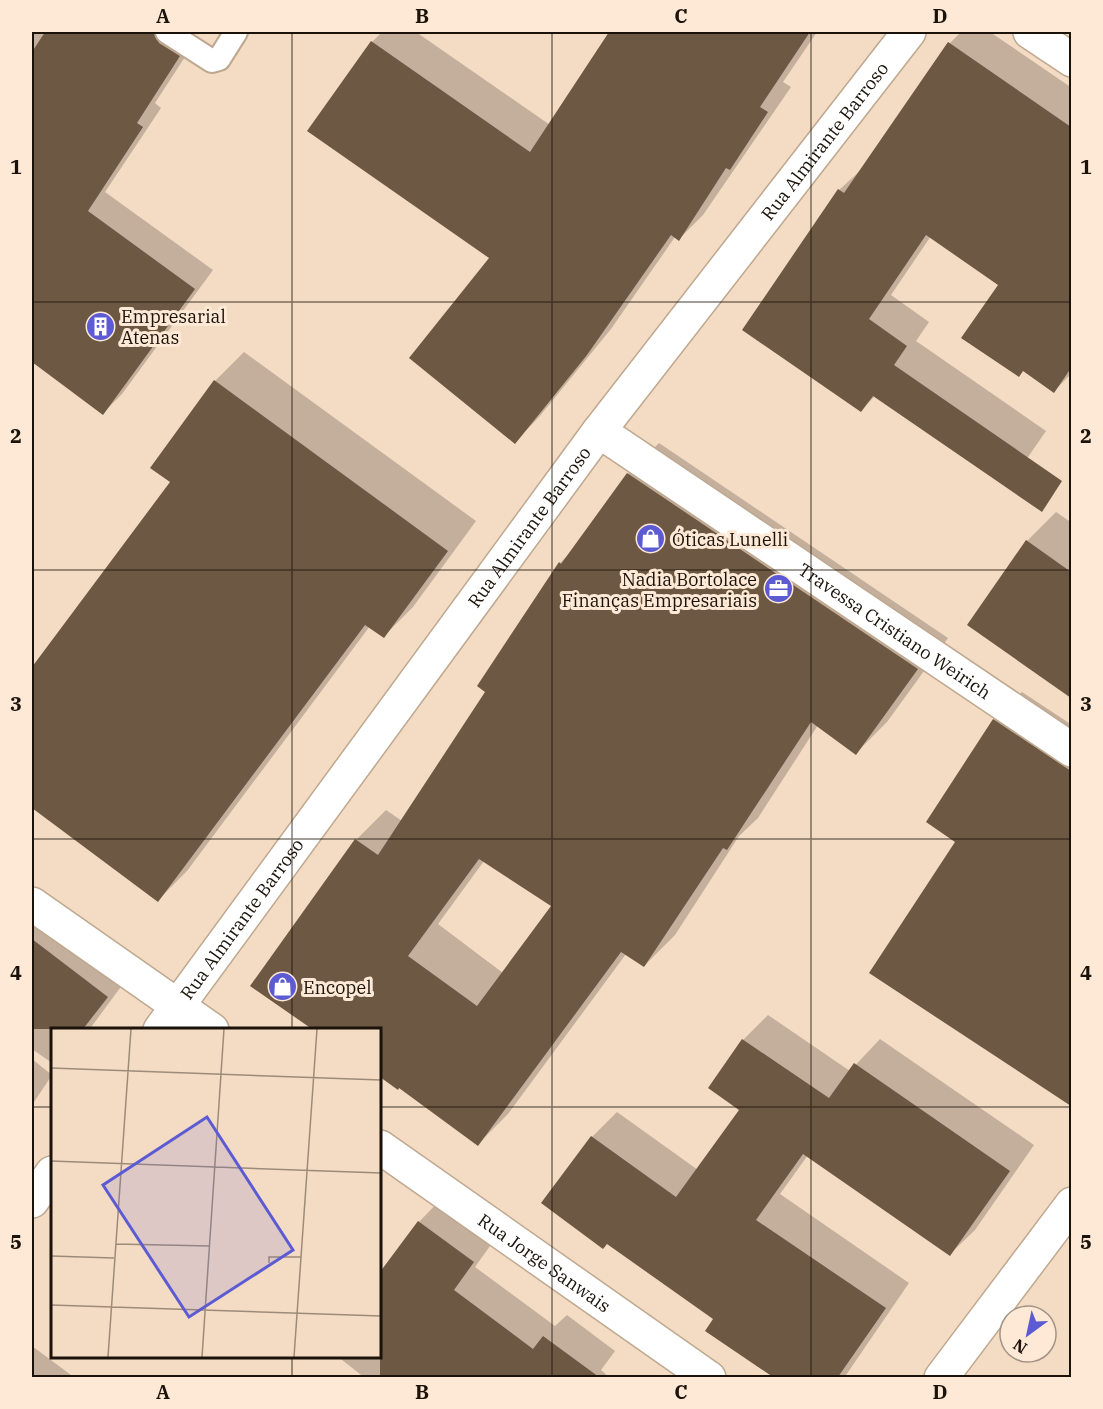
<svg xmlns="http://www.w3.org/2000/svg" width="1103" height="1409" font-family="'IBM Plex Serif',serif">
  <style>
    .shadow { fill: #0003; fill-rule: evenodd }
    .building { fill: #6d5843; fill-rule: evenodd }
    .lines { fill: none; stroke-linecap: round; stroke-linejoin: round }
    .lane-casing { stroke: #bfa890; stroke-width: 26 }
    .street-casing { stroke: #bfa890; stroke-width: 36 }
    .secondary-casing { stroke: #bfa890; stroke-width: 36 }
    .lane { stroke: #fff; stroke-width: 22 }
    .street { stroke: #fff; stroke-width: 33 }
    .secondary { stroke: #fff; stroke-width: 33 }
    .grid { fill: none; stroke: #1b130a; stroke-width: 1.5; stroke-opacity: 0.55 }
    .labels { text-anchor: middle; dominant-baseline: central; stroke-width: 6; stroke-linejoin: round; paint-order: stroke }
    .street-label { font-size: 18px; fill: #1b130a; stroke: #fde9d6 }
    .poi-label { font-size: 18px; fill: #1b130a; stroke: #fde9d6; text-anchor: start }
    .inset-road { fill: none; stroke: #9d8b79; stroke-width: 1.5 }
    .view { fill: #5d5bd3; fill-opacity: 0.15; stroke: #5d5bd3; stroke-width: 3 }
    .inset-edge { fill: none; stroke: #1b130a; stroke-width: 3 }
    .neatline { fill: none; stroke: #1b130a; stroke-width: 2 }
    .grid-label { font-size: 20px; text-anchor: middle; font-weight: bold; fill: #1b130a }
  </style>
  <rect width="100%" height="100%" fill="#f4dbc3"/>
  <!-- shadow -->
  <g class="shadow">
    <path d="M32,32H190L198,37L155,103L161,108L105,192L213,270L122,394L103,413L32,361Z"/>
    <path d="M382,32H416L550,125L610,32H817L783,82L791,87L703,215L679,239L675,237L611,329L539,417L515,442L491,258L372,42Z"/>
    <path d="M961,32H990L1072,88V373L1054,391L1024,370L1019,375L1000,285L931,236L891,295L929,322L916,341L1046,431L1026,460L875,396L861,410L839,190L863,168L950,43Z"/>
    <path d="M244,352L476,521L413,607L384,636L370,626L187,871L158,900L32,806V669L172,482L215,381Z"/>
    <path d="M659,443L948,638L887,722L856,753L818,725L758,818L739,836L675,935L644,966L626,954L508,1114L478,1144L399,1086L397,1088L380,1075V1030H315L252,985L356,840L386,810L402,821L487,691L560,563L574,549L628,474ZM484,861L553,906L503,973L438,924Z"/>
    <path d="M1056,512L1072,523V696L969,625L1027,541Z"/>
    <path d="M1022,692L1072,725L1071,1103L958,841L994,720Z"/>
    <path d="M32,885L137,965L89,1030H52V1063L32,1049Z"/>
    <path d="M768,1015L850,1071L880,1039L1034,1145L975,1230L950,1254L808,1155L780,1194L909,1283L844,1378H776L707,1330L715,1319L608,1243L543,1203L592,1137L617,1112L698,1170L741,1109L710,1088L743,1040Z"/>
    <path d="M32,1059L52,1075L32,1105Z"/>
    <path d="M441,1199L495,1239L475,1267L555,1326L567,1315L615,1351L601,1370L610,1378H365L337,1356H380V1275L419,1222Z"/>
    <path d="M32,1346L75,1378H32Z"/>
  </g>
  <!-- building -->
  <g class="building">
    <path d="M45,32H154L159,43L180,56L137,123L143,127L88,211L195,289L103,415L32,362V52Z"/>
    <path d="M609,32H810L760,107L768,112L730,170L726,168L679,241L671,235L587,355L515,444L409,358L489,258L307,131L371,41L530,152Z"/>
    <path d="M948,42L1071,127V368L1054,393L1023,371L1019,377L961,338L998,285L926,235L869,319L907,346L894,365L1062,481L1042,512L873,396L861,412L742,330L838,189L844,193Z"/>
    <path d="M214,380L448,551L384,638L365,625L158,902L32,808V667L170,482L150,468Z"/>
    <path d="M627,473L918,669L856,755L811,722L727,850L723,848L644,967L621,952L478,1146L399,1088L398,1090L380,1077V1029H312L250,986L355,839L378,855L485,692L477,686L559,562L561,564ZM479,859L551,906L477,1006L408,956Z"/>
    <path d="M1026,540L1071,572V698L967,625Z"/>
    <path d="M993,719L1071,771V1106L869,973L955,842L926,822Z"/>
    <path d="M32,939L108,997L83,1029H32Z"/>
    <path d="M742,1039L829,1098L854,1063L1010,1171L950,1256L803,1154L756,1220L886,1308L838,1377H773L705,1331L713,1319L607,1244L603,1249L541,1203L591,1136L676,1197L739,1110L708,1088Z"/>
    <path d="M418,1221L474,1262L454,1290L533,1349L543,1336L599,1377H380V1272Z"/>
  </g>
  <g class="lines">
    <defs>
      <path id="lane" d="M167,32L212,61L219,59L236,32"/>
      <g id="street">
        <path d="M1030,32L1072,60"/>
        <path id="s1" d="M599,431L1072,750"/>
        <path d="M32,904L212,1030"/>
        <path id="s2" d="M160,1030L599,431L909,32"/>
        <path id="s3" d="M380,1147L709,1378"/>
        <path d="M32,1201L52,1173"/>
      </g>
      <path id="secondary" d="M941,1378L1072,1204"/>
    </defs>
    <!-- lane casing -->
    <use href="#lane" class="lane-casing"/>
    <!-- street casing -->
    <use href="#street" class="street-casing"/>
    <!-- secondary casing -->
    <use href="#secondary" class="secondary-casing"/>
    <!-- lane -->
    <use href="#lane" class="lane"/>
    <!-- street -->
    <use href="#street" class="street"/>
    <!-- secondary -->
    <use href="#secondary" class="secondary"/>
  </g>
  <!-- grid -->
  <path class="grid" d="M292,32V1030M552,32V1378M811,32V1378M32,302H1072M32,570H1072M32,839H1072M32,1107H52M380,1107H1072M292,1356V1378"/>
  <!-- icons -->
  <defs>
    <symbol id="building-disc" viewBox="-11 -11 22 22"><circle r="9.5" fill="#5d5bd3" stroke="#fde9d6"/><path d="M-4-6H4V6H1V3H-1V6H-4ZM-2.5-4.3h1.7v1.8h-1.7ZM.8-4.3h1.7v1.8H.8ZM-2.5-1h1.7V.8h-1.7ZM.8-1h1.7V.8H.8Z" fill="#fff"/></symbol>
    <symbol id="shop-disc" viewBox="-11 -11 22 22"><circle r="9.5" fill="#5d5bd3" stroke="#fde9d6"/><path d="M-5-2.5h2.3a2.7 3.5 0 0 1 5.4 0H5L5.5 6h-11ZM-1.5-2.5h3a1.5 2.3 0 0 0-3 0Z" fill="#fff"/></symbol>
    <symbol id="office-disc" viewBox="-11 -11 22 22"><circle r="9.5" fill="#5d5bd3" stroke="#fde9d6"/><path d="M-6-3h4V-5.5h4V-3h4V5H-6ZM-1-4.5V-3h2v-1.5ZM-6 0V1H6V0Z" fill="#fff"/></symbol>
  </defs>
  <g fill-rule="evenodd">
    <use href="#building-disc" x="84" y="310" width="33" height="33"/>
    <use href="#shop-disc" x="634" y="522" width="33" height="33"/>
    <use href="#office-disc" x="762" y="572" width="33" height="33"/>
    <use href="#shop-disc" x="266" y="970" width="33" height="33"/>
  </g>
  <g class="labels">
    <!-- street labels -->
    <g class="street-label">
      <text stroke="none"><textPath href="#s2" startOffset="1110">Rua Almirante Barroso</textPath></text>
      <text stroke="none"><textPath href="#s2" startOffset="624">Rua Almirante Barroso</textPath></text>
      <text stroke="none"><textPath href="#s1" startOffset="357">Travessa Cristiano Weirich</textPath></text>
      <text stroke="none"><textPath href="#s2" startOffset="138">Rua Almirante Barroso</textPath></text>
      <text stroke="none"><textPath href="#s3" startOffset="201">Rua Jorge Sanwais</textPath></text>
    </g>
    <!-- poi labels -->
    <g class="poi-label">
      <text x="121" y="316">Empresarial<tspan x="121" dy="21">Atenas</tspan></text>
      <text x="672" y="539">Óticas Lunelli</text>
      <text x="757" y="579" text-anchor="end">Nadia Bortolace<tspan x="757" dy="21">Finanças Empresariais</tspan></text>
      <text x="303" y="987">Encopel</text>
    </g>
  </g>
  <!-- overview -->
  <g transform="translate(51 1028)">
    <rect width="330" height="330" fill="#f4dbc3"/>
    <path class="inset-road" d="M0,40L330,52M0,133L330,145M65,216L159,218M0,228L63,230M218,235V229H250M0,277L330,288M57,329L80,1M151,329L173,1M243,329L266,1"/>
    <path class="view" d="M156,89L242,222L138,289L52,157Z"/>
    <rect width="330" height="330" class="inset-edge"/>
  </g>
  <!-- border -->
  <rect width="1103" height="1409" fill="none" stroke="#fde9d6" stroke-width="66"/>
  <!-- north arrow -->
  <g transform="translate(1028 1334) rotate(213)"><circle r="28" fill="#fde9d6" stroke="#a39384" stroke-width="1.5"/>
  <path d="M0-4.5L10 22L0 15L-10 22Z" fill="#5d5bd3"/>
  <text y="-9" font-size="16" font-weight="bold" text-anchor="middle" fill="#1b130a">N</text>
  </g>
  <rect x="33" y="33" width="1037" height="1343" class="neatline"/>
  <g class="grid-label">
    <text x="163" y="23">A</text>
    <text x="422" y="23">B</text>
    <text x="681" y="23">C</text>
    <text x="940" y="23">D</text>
    <text x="16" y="174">1</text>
    <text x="1086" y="174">1</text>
    <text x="16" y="443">2</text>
    <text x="1086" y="443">2</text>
    <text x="16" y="711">3</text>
    <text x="1086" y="711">3</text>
    <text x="16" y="980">4</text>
    <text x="1086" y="980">4</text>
    <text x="16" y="1249">5</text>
    <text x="1086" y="1249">5</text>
    <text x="163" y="1399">A</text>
    <text x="422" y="1399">B</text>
    <text x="681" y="1399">C</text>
    <text x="940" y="1399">D</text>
  </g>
</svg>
